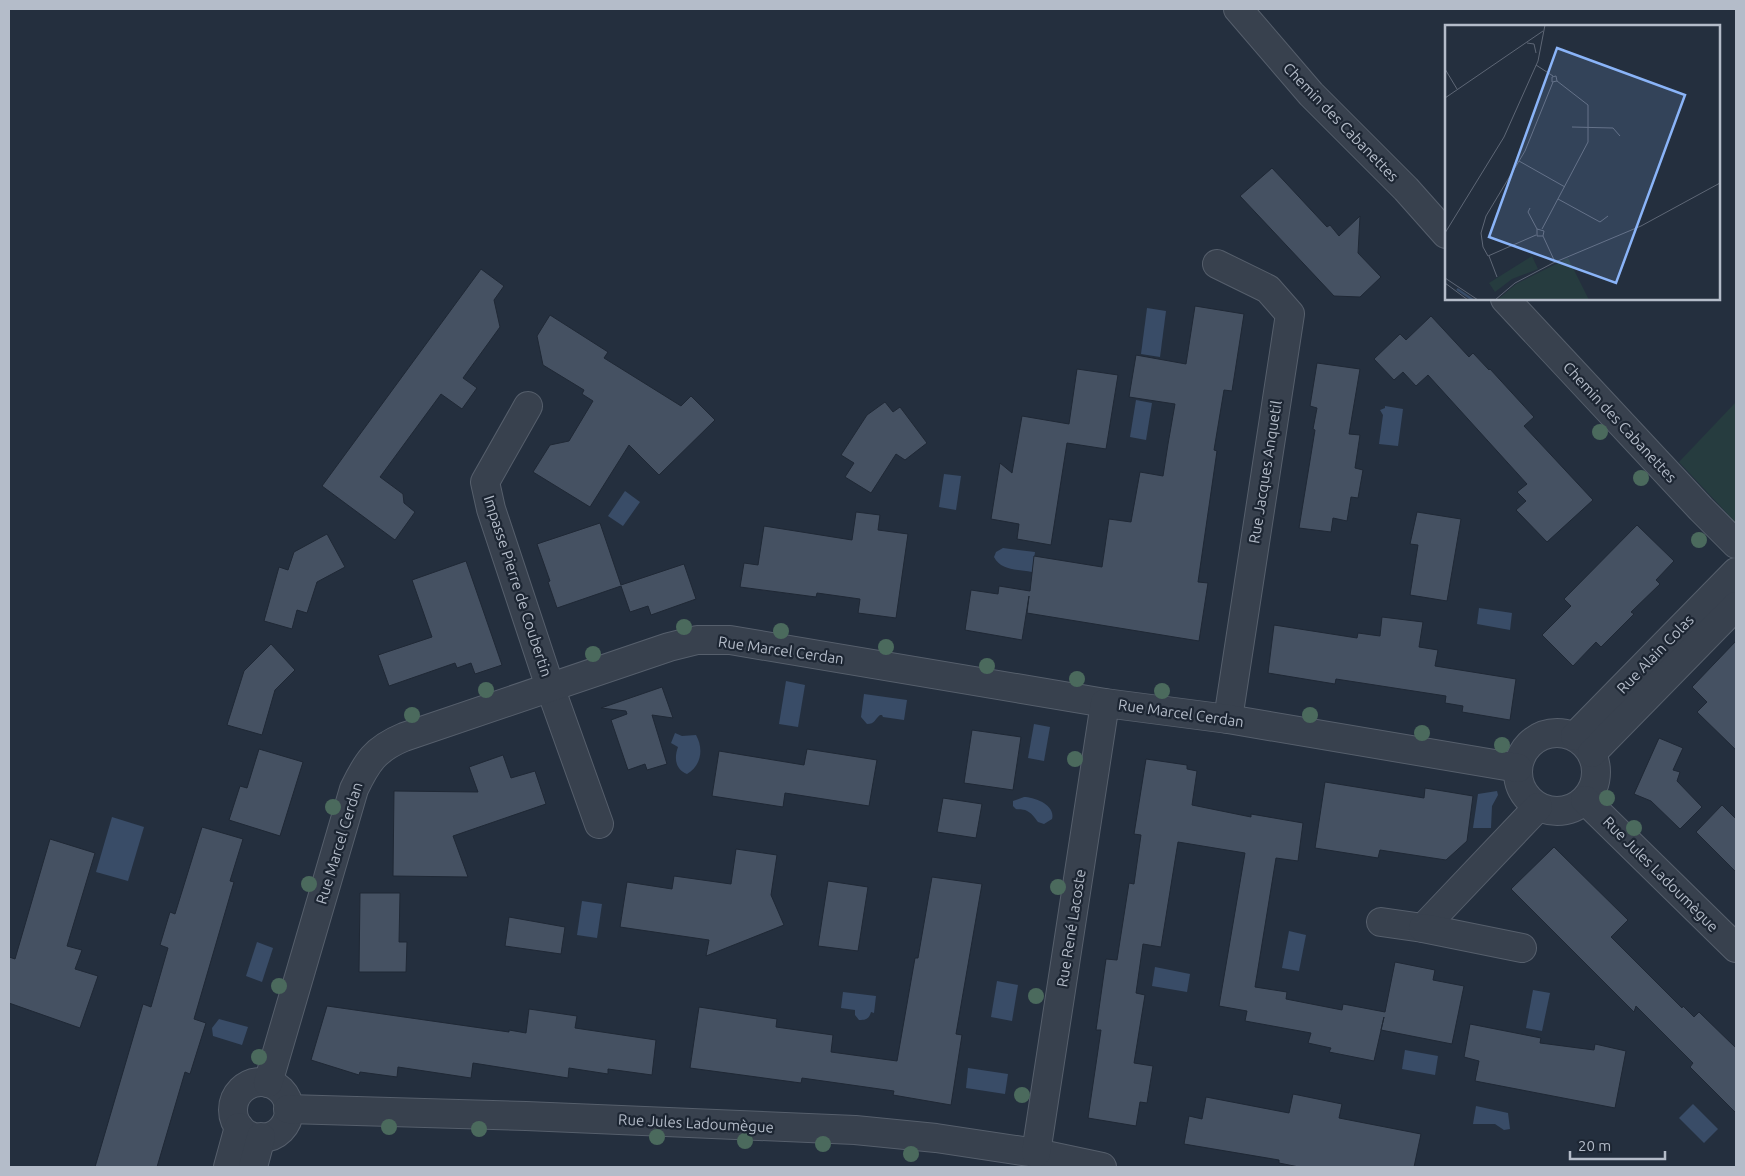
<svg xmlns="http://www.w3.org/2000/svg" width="1745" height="1176" font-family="Ubuntu,sans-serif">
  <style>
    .green { fill: #263c3f }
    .water { fill: #394c67 }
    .building { fill: #455162; stroke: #1f2835 }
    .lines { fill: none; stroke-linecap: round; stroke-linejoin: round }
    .minor-casing { stroke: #565f6c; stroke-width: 30 }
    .minor { stroke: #38414e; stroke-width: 28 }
    .tree { fill: #4b6a5d }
    .labels { text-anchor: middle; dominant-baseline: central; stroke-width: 4.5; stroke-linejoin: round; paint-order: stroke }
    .street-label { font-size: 15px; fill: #b4bcc9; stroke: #1d2633 }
    .inset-river { fill: none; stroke: #394c67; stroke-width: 2.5 }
    .inset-road { fill: none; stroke: #5e6776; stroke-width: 1 }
    .view { fill: #8ab4f8; fill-opacity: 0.15; stroke: #8ab4f8; stroke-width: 2.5 }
    .inset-edge { fill: none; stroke: #b4bcc9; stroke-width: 2.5 }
  </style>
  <rect width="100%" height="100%" fill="#242f3e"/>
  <!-- green -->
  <path class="green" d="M1736,402V523L1679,462Z"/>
  <!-- water -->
  <g class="water">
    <path d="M1147,308L1166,311L1160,357L1141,354Z"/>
    <path d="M1136,400L1152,403L1146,440L1130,437Z"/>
    <path d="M1385,406L1403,409L1398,446L1379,444L1383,415L1380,410L1385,408Z"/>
    <path d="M944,474L961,476L956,510L939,507Z"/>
    <path d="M625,491L640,502L623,526L608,516Z"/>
    <path d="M1003,548L1035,552L1032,572C1018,569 1001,571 994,557L996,552Z"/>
    <path d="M1479,608L1512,613L1510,630L1477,624Z"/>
    <path d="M786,681L805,685L798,727L779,724Z"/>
    <path d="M864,694L907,700L904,720L883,717L882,715H880C875,719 875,724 867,724L861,717Z"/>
    <path d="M1034,724L1050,727L1044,761L1028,758Z"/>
    <path d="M675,733L682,736L696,735C704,749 701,766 687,774C675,769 674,758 678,747L671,743Z"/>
    <path d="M1497,791L1498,795L1492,806L1491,828H1473L1478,794Z"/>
    <path d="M1024,797C1034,797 1056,805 1052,819L1044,824L1038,822C1035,818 1031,812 1025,810C1018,809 1017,811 1013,806V801Z"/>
    <path d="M112,817L144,827L128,881L96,872Z"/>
    <path d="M582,901L602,904L597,938L577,935Z"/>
    <path d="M1289,931L1306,935L1299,971L1282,968Z"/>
    <path d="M257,942L273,948L262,982L246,976Z"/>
    <path d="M1155,967L1190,974L1187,992L1152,986Z"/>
    <path d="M997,981L1018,985L1012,1021L991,1017Z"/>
    <path d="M1533,990L1550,993L1542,1031L1526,1028Z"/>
    <path d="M843,992L876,996L874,1013L871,1012C869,1019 866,1020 859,1020L855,1015V1010L841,1008Z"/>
    <path d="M219,1019L248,1027L242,1045L213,1036L212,1028Z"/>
    <path d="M1405,1050L1438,1056L1435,1075L1402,1069Z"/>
    <path d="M968,1068L1008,1074L1005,1094L966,1088Z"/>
    <path d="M1693,1104L1718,1129L1704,1143L1679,1118Z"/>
    <path d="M1476,1106L1508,1113L1510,1129L1504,1130L1495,1124H1473Z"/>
  </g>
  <!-- building -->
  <g class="building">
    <path d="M1272,168L1327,227L1330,225L1339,236L1360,216L1358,253L1381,277L1360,297L1334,296L1240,196Z"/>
    <path d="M481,269L504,286L494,300L500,327L463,378L477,388L462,409L441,394L380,477L403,494L404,503L415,512L395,540L322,486Z"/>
    <path d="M1195,306L1244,314L1232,391L1224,390L1214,450L1217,451L1198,582L1208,583L1199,641L1027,613L1029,596L1022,640L965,630L971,590L998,594L999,586L1030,591L1034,556L1102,567L1109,519L1131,522L1140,472L1163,476L1168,444L1175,404L1129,397L1136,355L1186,364Z"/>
    <path d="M550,315L608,352L604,358L681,406L691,396L715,420L659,475L629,445L590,507L533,472L550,445L569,441L593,401L582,394L584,390L543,365L537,336Z"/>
    <path d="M1431,316L1469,357L1473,353L1489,370L1490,369L1534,417L1524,426L1593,500L1547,542L1516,510L1526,501L1517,492L1527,484L1428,375L1416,386L1403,372L1394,380L1374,359L1400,334L1406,340Z"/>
    <path d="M1317,363L1360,369L1349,434L1360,435L1355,468L1363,470L1358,498L1351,497L1347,521L1333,518L1331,532L1299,528L1315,430L1313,429L1317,408L1310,406Z"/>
    <path d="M1077,369L1118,375L1106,449L1067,443L1051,545L1017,539L1019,524L991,519L1000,463L1012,473L1022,416L1069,424Z"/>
    <path d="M885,402L893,412L900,407L927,443L905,460L896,454L871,493L845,477L854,463L841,455L867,415Z"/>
    <path d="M856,512L880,515L878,530L908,534L896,618L858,613L860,599L817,593L816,597L740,587L744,563L758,565L764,526L852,540Z"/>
    <path d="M1417,512L1461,519L1447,601L1410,595L1418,545L1410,544Z"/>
    <path d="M600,523L621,585L684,564L696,599L651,615L648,606L630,612L621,586L557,608L548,582L550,581L537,544Z"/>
    <path d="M1637,525L1674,561L1656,580L1660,584L1631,612L1634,614L1601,647L1596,642L1573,666L1542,635L1571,606L1564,599Z"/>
    <path d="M327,534L345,567L317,582L307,613L297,610L292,629L264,621L279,567L288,570L294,552Z"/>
    <path d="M466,561L502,665L475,674L471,663L457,668L455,663L389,686L378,655L432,637L412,580Z"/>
    <path d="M1382,617L1423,622L1419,647L1438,650L1435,666L1516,679L1510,720L1462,712L1463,706L1445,703L1446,696L1336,679L1335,684L1268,673L1274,625L1357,638L1358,633L1380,636Z"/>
    <path d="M1736,641V750L1697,712L1707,702L1692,687Z"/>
    <path d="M271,644L295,670L275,690L262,735L227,725L244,671Z"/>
    <path d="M662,687L673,718L652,715L667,764L647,770L645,764L628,770L611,720L627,714L626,711L601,708Z"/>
    <path d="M972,730L1021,737L1013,790L964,783Z"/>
    <path d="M1659,738L1683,748L1673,770L1680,772L1677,781L1702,807L1680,829L1651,801L1634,794Z"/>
    <path d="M259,749L303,762L280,836L229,820L240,786L247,788Z"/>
    <path d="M807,749L877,760L869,806L785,793L783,807L712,796L719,751L804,765Z"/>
    <path d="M503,755L511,778L535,771L546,804L453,836L468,877L393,876L394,791L478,792L469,767Z"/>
    <path d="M1146,759L1187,765V769L1197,771L1192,805L1251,817V814L1303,823L1298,861L1276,858L1255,987L1287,992L1286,999L1342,1010L1343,1004L1385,1012L1395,962L1435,970L1433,980L1464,986L1452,1044L1381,1030L1384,1017L1374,1061L1329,1052L1331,1048L1308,1043L1311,1033L1245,1021L1247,1011L1219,1006L1245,853L1178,842L1161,947L1143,944L1136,993L1145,995L1134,1063L1153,1066L1147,1103L1140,1102L1136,1126L1088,1118L1101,1030H1096L1106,959L1117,960L1129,883L1134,884L1141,835L1134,834Z"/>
    <path d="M1325,782L1424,798L1425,788L1473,796L1467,841L1446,860L1380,850L1378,858L1315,848Z"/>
    <path d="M943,798L982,804L976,838L937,832Z"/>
    <path d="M1722,805L1736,819V872L1696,832Z"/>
    <path d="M202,827L243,839L230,881L234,882L194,1019L206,1023L190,1074L185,1072L157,1167H95L143,1004L151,1007L168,948L160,945L170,912L175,914Z"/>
    <path d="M50,839L95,853L67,946L82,950L75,969L98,976L80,1028L9,1003V957L15,959Z"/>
    <path d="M1554,847L1628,920L1611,937L1682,1008L1683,1006L1694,1017L1699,1012L1736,1048V1113L1690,1067L1693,1063L1636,1006L1634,1012L1511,889Z"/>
    <path d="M736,849L777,855L771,895L784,925L706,956L709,940L620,927L627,882L672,889L674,876L731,884Z"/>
    <path d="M932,877L982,884L956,1034L962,1035L951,1105L893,1095L894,1091L802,1078L801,1083L690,1068L699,1007L777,1019L776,1027L833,1035L831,1052L897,1061L915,958H918Z"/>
    <path d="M828,881L868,887L858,951L818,946Z"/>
    <path d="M360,893H400L399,942H407L406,972H359Z"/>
    <path d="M509,917L565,927L561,954L505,946Z"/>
    <path d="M327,1006L509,1032V1030L526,1033L529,1009L577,1016L575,1028L656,1040L652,1075L608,1069V1074L569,1068L568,1078L473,1063L471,1078L398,1067L397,1077L360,1072L359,1075L311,1060Z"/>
    <path d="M1470,1024L1541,1038L1540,1043L1594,1050L1595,1044L1626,1051L1615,1108L1475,1081L1479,1061L1464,1057Z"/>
    <path d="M1293,1094L1342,1104L1339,1118L1421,1134L1414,1167H1299L1279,1163V1160L1184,1144L1189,1116L1202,1119L1206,1097L1289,1113Z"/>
  </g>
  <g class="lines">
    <defs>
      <g id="minor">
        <path d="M1238,9L1311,94L1406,189L1446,234"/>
        <path d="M1217,264L1268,289L1290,314L1228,719"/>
        <path d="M1505,299L1701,509L1736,544"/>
        <path d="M528,406L485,482L491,509L550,687L599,824"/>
        <circle cx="1557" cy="772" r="39"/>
        <path d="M1575,736L1736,572"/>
        <path d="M1592,753L1736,606"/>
        <path d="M1585,800L1736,948"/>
        <path d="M1381,922L1423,928L1538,807"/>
        <path d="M1423,928L1522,948"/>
        <circle cx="261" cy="1110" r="28"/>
        <path d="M268,1083L354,789C367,762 375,749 404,737L669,647L697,640H730L1105,703L1228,719L1518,768"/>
        <path d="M288,1109L526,1116L855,1130L936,1138L1036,1153L1102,1167"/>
        <path d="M1036,1153L1105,703"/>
        <path d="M228,1167L239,1127"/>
        <path d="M253,1167L261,1137"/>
      </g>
    </defs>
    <!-- minor casing -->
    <use href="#minor" class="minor-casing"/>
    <!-- minor -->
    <use href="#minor" class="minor"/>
  </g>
  <!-- trees -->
  <g class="tree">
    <circle cx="1600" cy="432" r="8"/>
    <circle cx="1641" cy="478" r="8"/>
    <circle cx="1699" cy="540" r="8"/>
    <circle cx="684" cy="627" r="8"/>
    <circle cx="781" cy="631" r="8"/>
    <circle cx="886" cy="647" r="8"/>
    <circle cx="593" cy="654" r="8"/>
    <circle cx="987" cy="666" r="8"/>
    <circle cx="1077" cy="679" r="8"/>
    <circle cx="486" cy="690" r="8"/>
    <circle cx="1162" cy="691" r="8"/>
    <circle cx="412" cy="715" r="8"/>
    <circle cx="1310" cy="715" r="8"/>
    <circle cx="1422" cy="733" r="8"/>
    <circle cx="1502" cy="745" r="8"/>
    <circle cx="1075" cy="759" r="8"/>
    <circle cx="1607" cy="798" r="8"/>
    <circle cx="333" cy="807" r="8"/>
    <circle cx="1634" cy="828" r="8"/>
    <circle cx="309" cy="884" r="8"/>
    <circle cx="1058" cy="887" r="8"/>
    <circle cx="279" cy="986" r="8"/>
    <circle cx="1036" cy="996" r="8"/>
    <circle cx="259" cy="1057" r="8"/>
    <circle cx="1022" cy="1095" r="8"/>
    <circle cx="389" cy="1127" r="8"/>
    <circle cx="479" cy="1129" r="8"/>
    <circle cx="657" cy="1137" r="8"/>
    <circle cx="745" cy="1141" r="8"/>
    <circle cx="823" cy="1144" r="8"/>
    <circle cx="911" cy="1154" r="8"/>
  </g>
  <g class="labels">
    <!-- street labels -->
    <g class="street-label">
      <text transform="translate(1341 122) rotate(46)">Chemin des Cabanettes</text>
      <text transform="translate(1620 422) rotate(47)">Chemin des Cabanettes</text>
      <text transform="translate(1265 472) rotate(-81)">Rue Jacques Anquetil</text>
      <text transform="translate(518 586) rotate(72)">Impasse Pierre de Coubertin</text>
      <text transform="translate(781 650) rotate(8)">Rue Marcel Cerdan</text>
      <text transform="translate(1655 654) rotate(-46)">Rue Alain Colas</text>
      <text transform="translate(1181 713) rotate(8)">Rue Marcel Cerdan</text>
      <text transform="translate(339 843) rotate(-73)">Rue Marcel Cerdan</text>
      <text transform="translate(1661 874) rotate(45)">Rue Jules Ladoumègue</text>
      <text transform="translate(1071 928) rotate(-81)">Rue René Lacoste</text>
      <text transform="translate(696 1123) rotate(3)">Rue Jules Ladoumègue</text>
    </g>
  </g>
  <!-- overview -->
  <g transform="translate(1445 25)">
    <rect width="275" height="275" fill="#242f3e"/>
    <path d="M87,231L93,244L67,254L50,267L44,258ZM123,233L144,275H52L71,259Z" fill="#263c3f"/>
    <path class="inset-river" d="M12,264L28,275"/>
    <path class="inset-road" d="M82,18L89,19L91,28M91,40L108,51M0,44L12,64M0,73L98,6M127,102L168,103L175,111M74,136L120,162M113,174L155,197L163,191M85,183L83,187L92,204M97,204L143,117V80L112,56L111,51L107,52V57L112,56M0,208L59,112L93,36L100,0M91,210L43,231L38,222L36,208L41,191L80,126L108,57M98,211H92V204L99,206L98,211L110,237M44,231L52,252M0,253L33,275M0,258L23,275M50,275L70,258L108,238L196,201L275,158"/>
    <path class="view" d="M112,23L240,70L171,258L44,212Z"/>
    <rect width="275" height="275" class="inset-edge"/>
  </g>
  <!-- border -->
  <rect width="1745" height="1176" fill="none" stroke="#b4bcc9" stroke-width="20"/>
  <!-- scale -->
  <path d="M1570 1151v8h95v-8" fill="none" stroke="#b4bcc9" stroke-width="2.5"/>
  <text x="1578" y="1151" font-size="15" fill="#b4bcc9" stroke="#1d2633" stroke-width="4" paint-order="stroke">20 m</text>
</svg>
